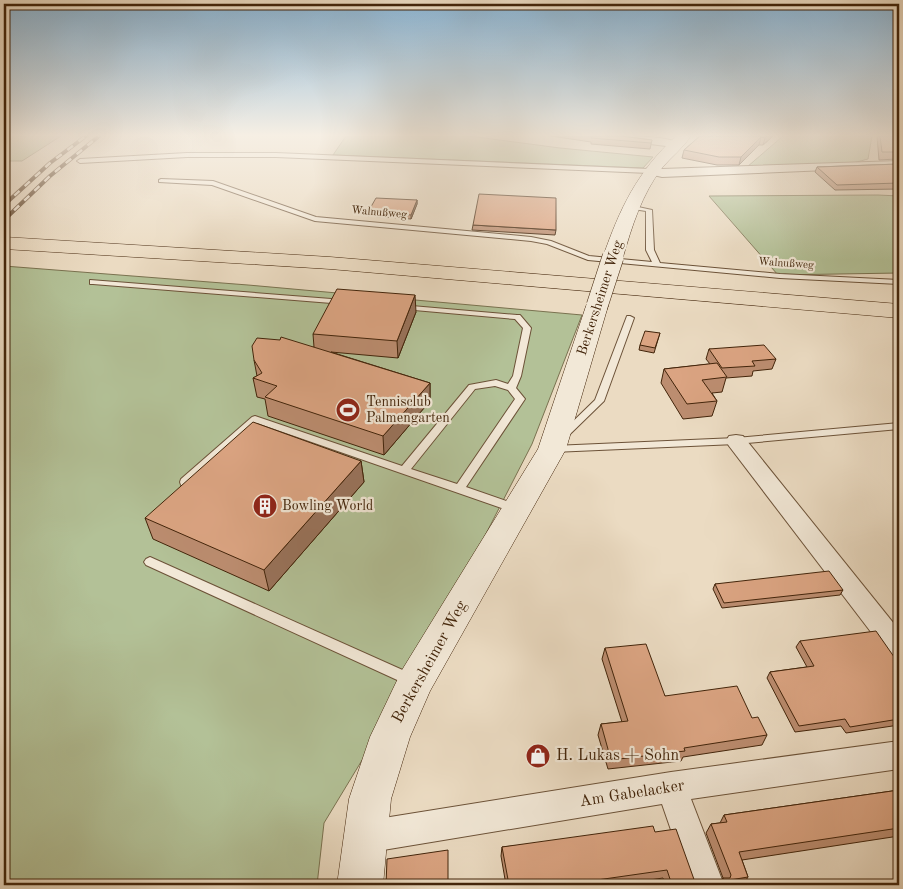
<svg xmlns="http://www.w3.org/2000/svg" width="903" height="889" font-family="'Old Standard TT',serif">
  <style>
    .green { fill: #b3c197; stroke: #7a7250 }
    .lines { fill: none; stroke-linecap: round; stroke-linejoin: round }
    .lane-casing { stroke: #6c5238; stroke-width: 2 }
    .street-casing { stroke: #6c5238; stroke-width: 2 }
    .secondary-casing { stroke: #42240a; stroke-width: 1 }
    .highway-casing { stroke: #42240a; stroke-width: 1 }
    .lane { fill: #f2e8d7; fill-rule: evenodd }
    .street { fill: #f2e8d7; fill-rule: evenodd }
    .secondary { fill: #f2e8d7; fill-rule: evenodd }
    .highway { fill: #ebdbc2; fill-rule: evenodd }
    .rail-casing { stroke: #42240a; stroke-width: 4 }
    .rail { stroke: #f2e8d7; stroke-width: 2.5; stroke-dasharray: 7; stroke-linecap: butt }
    .secondary-bridge-casing { stroke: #42240a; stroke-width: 22; stroke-linecap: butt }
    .secondary-bridge { stroke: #f2e8d7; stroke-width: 21 }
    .wall { fill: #bc8d70; stroke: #42240a }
    .shaded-wall { fill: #99735b; stroke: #42240a }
    .building { fill: #dba482; stroke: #42240a }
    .labels { text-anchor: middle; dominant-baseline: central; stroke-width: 4.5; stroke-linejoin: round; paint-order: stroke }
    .far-street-label { font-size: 11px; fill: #42240a; stroke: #f2e8d7 }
    .street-label { font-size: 14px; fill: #42240a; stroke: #f2e8d7 }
    .poi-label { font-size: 14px; fill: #42240a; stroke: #f2e8d7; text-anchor: start }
    .near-street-label { font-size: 16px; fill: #42240a; stroke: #f2e8d7 }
    .near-poi-label { font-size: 16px; fill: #42240a; stroke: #f2e8d7; text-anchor: start }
  </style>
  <rect width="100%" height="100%" fill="#ebdbc2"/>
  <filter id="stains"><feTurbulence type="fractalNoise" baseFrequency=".004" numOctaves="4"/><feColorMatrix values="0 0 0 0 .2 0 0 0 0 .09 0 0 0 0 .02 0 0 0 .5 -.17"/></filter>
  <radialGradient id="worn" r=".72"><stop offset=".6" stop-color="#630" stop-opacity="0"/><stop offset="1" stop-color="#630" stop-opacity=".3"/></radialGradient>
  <!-- green -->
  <g class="green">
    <path d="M4,136H61L22,161H4Z"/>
    <path d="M346,136H469L560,148L653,157L643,168L333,155Z"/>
    <path d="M783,136H872L868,159L853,163L747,167Z"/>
    <path d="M878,195L899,196V273L778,275L709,196Z"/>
    <path d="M4,266L248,285L582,315L532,444L413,676L324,823L317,885H4Z"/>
  </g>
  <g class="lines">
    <defs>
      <g id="lane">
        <path d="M187,153H276L649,169L652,171L649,173L276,157H187L80,163L77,161L80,159Z"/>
        <path d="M161,179L213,181L316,217L531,237L551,241L589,256L652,262L646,250V211L627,208L626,207L629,205L652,210L654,250L660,263L780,274L899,280V284L780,278L588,260L547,244L531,241L315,221L212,185L159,182V180Z"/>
        <path d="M90,280L344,300L348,302L344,304L93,284H90Z"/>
        <path d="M400,305L517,315H520L531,328L521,376L516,388L525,399L466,487L521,506L522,509L521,512H513L257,423L189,485H181L180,482L181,479L252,417L255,416L402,466L469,385L496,380L508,384L513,376L523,328L515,319L403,309L399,307ZM495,386L508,390L515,399L457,484L411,469L475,389Z"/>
        <path d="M627,316H630L634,318L604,401L567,437H561L559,435L561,433L595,400Z"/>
        <path d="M899,423V429L736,444L553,452L548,449L553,446L736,438Z"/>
        <path d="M150,557L416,676L418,680L416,684L411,686L406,684L146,565L144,562L146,559Z"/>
      </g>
      <g id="street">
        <path d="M606,136C620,136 670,135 679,144L674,147L611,139Z"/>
        <path d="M899,161V167L662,177L645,173L643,171L649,167L662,169Z"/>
        <path d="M736,435L743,436L899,630V660L890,657L729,446L726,441L729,436Z"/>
        <path d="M899,741V769L691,799L724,885H690L662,804L365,853L354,848L349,837L354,826L365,821L671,772Z"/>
      </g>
      <g id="secondary">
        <path d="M676,136H691C683,148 671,157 662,168C642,194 632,226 623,257L620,261L613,263L606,261L603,257C620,208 637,172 676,136Z"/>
        <path d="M597,299L605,301L608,306L566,449L430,691L410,737L391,799L383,885H337L349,799L370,737L402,670L538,449L586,306L589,301Z"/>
      </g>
      <path id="highway" d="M4,237L330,257L899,304V318L330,269L4,249Z"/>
    </defs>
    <!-- lane casing -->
    <use href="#lane" class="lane-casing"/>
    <!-- street casing -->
    <use href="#street" class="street-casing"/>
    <!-- secondary casing -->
    <use href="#secondary" class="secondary-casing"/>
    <!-- highway casing -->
    <use href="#highway" class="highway-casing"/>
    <!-- lane -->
    <use href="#lane" class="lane"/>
    <!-- street -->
    <use href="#street" class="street"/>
    <!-- secondary -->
    <use href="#secondary" class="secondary"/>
    <!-- highway -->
    <use href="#highway" class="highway"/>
    <defs>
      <g id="rail">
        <path d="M4,205L50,163L86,136"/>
        <path d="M4,220L50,176L99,136"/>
      </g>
    </defs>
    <!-- rail casing -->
    <use href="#rail" class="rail-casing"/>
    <!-- rail -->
    <use href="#rail" class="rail"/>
    <defs>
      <path id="secondary-bridge" d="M597,306L613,257"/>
    </defs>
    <!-- secondary-bridge casing -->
    <use href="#secondary-bridge" class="secondary-bridge-casing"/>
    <!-- secondary-bridge -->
    <use href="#secondary-bridge" class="secondary-bridge"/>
  </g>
  <!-- wall -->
  <g class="wall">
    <path d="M551,136H621L652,140L650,149L591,144V142Z"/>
    <path d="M700,136H773L763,145H759L739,165H717L682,158L684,150Z"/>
    <path d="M877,136H896L899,152L896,159L879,160Z"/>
    <path d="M899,164V189L835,190L815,172L817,167Z"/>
    <path d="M417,200V204L411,219L368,216V212Z"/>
    <path d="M473,225L556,230L555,235L472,230Z"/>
    <path d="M416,312L398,358L331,352L430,383V401L384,455L268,416L265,399L257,397L253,378L257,376L254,360L314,347L313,334Z"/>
    <path d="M660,333L654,353L639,350L640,345Z"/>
    <path d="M709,349L776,359L772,369L753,371L752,376L726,378L722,392L712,393L717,401L712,416L683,419L661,383L664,369L710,364L706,359Z"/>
    <path d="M361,461L364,482L269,591L153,539L145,518Z"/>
    <path d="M715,584L843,590L840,595L722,608L713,589Z"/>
    <path d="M800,641L899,664V725L846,733L841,726L795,732L767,678L770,672L807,667L796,647Z"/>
    <path d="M605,648L665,696L752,718L767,735L762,745L683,757L681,761L608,769L598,735L601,724L622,722L602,659Z"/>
    <path d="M899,790V836L742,860L748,877L743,885H718L723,878L706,833L711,824L720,823L724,815Z"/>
    <path d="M655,832L696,885H665L663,878L617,885H506L501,856L502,847Z"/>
  </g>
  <!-- shaded-wall -->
  <g class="shaded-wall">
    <path d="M767,136H773L763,145L765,138Z"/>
    <path d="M761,137L759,145L739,165L741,157Z"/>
    <path d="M417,200V204L411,219V215Z"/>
    <path d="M415,295L416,312L398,358L397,341Z"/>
    <path d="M430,383V401L384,455L383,436Z"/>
    <path d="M361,461L364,482L269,591L264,570Z"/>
  </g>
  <!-- building -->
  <g class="building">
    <path d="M592,136H621L652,140L651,143L591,138Z"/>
    <path d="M700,136H767L765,138L761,137L741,157H719L684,150Z"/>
    <path d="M880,136H896L899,152H882Z"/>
    <path d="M899,164V183L837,185L817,167Z"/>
    <path d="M479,194L556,198V230L473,225Z"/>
    <path d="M376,198L417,200L411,215L368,212Z"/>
    <path d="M337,289L415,295L397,341L313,334Z"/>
    <path d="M645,331L660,333L655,348L640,345Z"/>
    <path d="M281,337L430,383L383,436L265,397L277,386L253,378L262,373L254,360L252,346L257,338L280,340Z"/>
    <path d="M764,345L776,359L752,361L755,366L722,368L709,349Z"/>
    <path d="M717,363L727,377L702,380L717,401L687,404L664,369Z"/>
    <path d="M253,422L361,461L264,570L145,518Z"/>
    <path d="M829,571L843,590L724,603L715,584Z"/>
    <path d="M876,631L899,664V719L850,727L845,719L799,726L770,672L814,666L800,641Z"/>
    <path d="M646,644L665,696L737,686L752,718L758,717L767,735L684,748L685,751L611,760L601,724L628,721L605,648Z"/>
    <path d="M899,790V828L739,852L748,877L724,881L723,878H730L731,875L711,824L727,822L724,815Z"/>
    <path d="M653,826L655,832L676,829L696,885H672L667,870L562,885H509L502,847Z"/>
    <path d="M448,850V885H386L387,859Z"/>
  </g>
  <!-- sky -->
  <linearGradient id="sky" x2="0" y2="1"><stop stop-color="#8ab6d7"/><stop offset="0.52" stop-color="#f6efe4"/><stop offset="1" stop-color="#f6efe4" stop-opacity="0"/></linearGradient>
  <rect width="903" height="260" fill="url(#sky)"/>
  <!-- icons -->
  <defs>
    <symbol id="stadium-disc" viewBox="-11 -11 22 22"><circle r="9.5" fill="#8f2418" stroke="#f2e8d7"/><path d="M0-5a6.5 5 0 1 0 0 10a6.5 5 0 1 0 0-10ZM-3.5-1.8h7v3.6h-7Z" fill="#fff"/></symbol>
    <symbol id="building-disc" viewBox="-11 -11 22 22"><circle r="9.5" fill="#8f2418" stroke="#f2e8d7"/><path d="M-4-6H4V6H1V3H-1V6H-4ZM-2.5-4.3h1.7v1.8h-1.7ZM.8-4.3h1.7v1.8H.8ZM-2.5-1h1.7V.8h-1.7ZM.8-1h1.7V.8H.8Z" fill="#fff"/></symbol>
    <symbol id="shop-disc" viewBox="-11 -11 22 22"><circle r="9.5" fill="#8f2418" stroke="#f2e8d7"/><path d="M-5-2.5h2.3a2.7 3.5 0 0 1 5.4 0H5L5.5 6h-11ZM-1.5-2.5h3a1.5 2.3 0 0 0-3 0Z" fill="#fff"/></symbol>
  </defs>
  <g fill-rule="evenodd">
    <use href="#stadium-disc" x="334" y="396" width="28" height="28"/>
    <use href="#building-disc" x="251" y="492" width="28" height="28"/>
    <use href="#shop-disc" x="524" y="742" width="28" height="28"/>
  </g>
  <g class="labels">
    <!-- far-street labels -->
    <g class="far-street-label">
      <text transform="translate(379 213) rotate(5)">Walnußweg</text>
      <text transform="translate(786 264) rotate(4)">Walnußweg</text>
    </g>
    <!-- street labels -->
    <g class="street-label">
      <text transform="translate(600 298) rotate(-72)">Berkersheimer Weg</text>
    </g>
    <!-- poi labels -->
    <g class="poi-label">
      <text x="366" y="402">Tennisclub<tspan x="366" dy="16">Palmengarten</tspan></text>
      <text x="282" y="506">Bowling World</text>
    </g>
    <!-- near-street labels -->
    <g class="near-street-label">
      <text transform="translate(430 662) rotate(-61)">Berkersheimer Weg</text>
      <text transform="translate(632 794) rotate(-9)">Am Gabelacker</text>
    </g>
    <!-- near-poi labels -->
    <g class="near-poi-label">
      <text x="556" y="756">H. Lukas + Sohn</text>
    </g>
  </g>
  <!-- margin -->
  <rect width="903" height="889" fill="none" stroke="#ebdbc2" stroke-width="20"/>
  <rect x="5" y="5" width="893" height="879" fill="none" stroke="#42240a" stroke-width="2.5"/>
  <rect x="10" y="10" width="883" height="869" fill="none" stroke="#42240a"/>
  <rect width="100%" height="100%" filter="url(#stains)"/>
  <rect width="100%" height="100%" fill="url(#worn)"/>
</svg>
